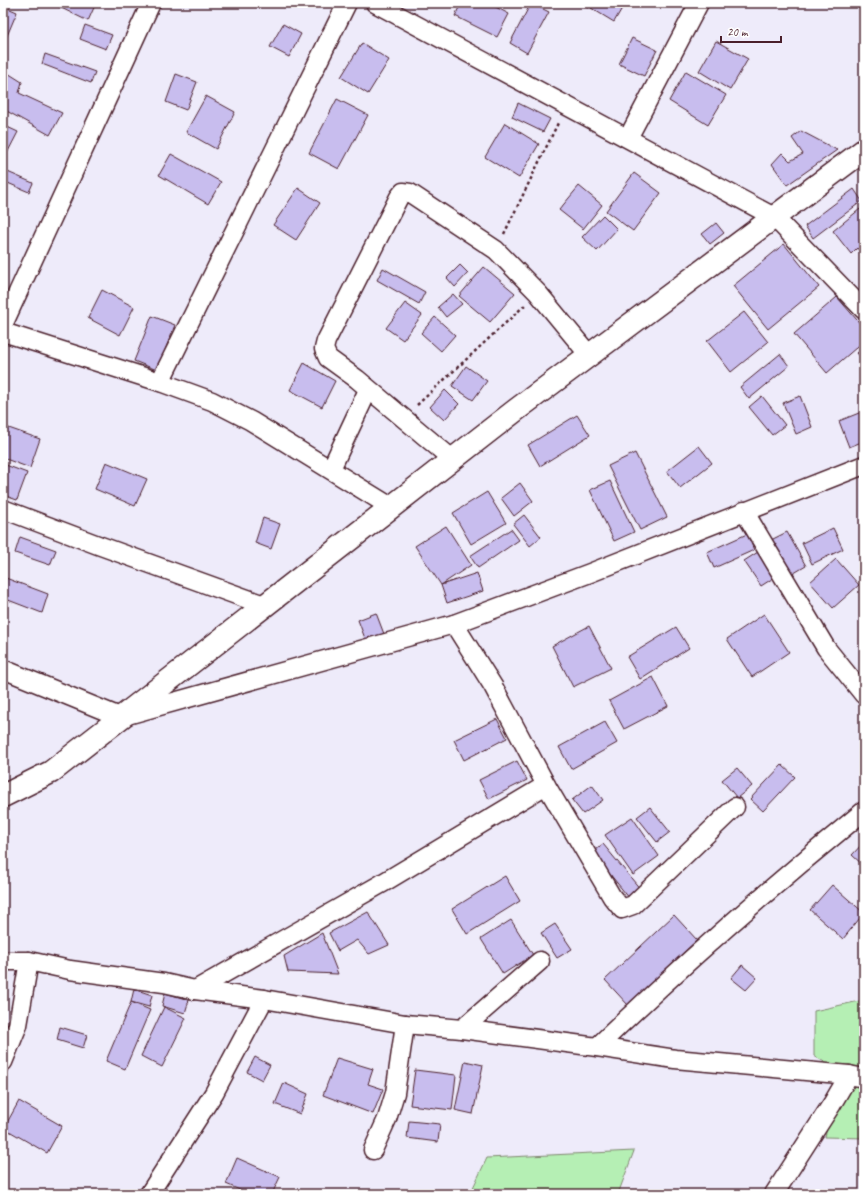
<svg xmlns="http://www.w3.org/2000/svg" width="867" height="1197" font-family="Caveat,sans-serif">
  <style>
    .green { fill: #b5efb4; stroke: #808770 }
    .building { fill: #c8bdee; stroke: #4a1f2b }
    .lines { fill: none; stroke-linecap: round; stroke-linejoin: round }
    .street-casing { stroke: #4a1f2b; stroke-width: 21 }
    .secondary-casing { stroke: #4a1f2b; stroke-width: 25 }
    .path { stroke: #4a1f2b; stroke-width: 2.5; stroke-dasharray: 3 3; stroke-linecap: butt }
    .street { stroke: #fff; stroke-width: 18 }
    .secondary { stroke: #fff; stroke-width: 22 }
  </style>
  <rect width="100%" height="100%" fill="#eeebfa"/>
  <filter id="ink" filterUnits="userSpaceOnUse"><feTurbulence type="fractalNoise" baseFrequency=".025" numOctaves="2"/><feDisplacementMap in="SourceGraphic" scale="8" xChannelSelector="R" yChannelSelector="G"/><feConvolveMatrix kernelMatrix="1 2 1 2 8 2 1 2 1" color-interpolation-filters="sRGB"/></filter>
  <g filter="url(#ink)">
    <!-- green -->
    <g class="green">
      <path d="M864,1000V1138L825,1137L840,1071L814,1056V1011Z"/>
      <path d="M634,1151L618,1194H470L487,1158Z"/>
    </g>
    <!-- building -->
    <g class="building">
      <path d="M51,3H96L88,21Z"/>
      <path d="M461,3H488L509,14L497,37L455,16Z"/>
      <path d="M531,3L549,12L527,53L510,43Z"/>
      <path d="M579,3H591L588,8Z"/>
      <path d="M594,3H625L614,22L591,8Z"/>
      <path d="M3,6L17,12L4,43H3Z"/>
      <path d="M283,24L301,34L289,57L270,47Z"/>
      <path d="M85,25L112,35L106,49L80,39Z"/>
      <path d="M632,38L657,50L644,76L619,64Z"/>
      <path d="M716,41L748,59L730,90L699,71Z"/>
      <path d="M362,43L389,60L368,94L341,77Z"/>
      <path d="M45,54L95,72L91,83L42,64Z"/>
      <path d="M3,70L22,82L19,93L62,113L50,135L3,109Z"/>
      <path d="M686,71L726,95L708,125L669,101Z"/>
      <path d="M176,74L197,82L186,110L166,102Z"/>
      <path d="M206,96L235,112L216,149L186,132Z"/>
      <path d="M337,99L368,115L339,169L309,153Z"/>
      <path d="M518,103L550,119L543,132L512,117Z"/>
      <path d="M505,123L539,144L519,178L485,157Z"/>
      <path d="M3,125L18,132L3,161Z"/>
      <path d="M801,131L837,150L787,185L772,164L782,153L790,161L803,154L792,138Z"/>
      <path d="M171,154L221,182L208,204L159,175Z"/>
      <path d="M3,170L33,183L29,192L3,181Z"/>
      <path d="M634,173L661,193L633,231L606,211Z"/>
      <path d="M579,186L602,205L583,229L559,210Z"/>
      <path d="M298,188L320,203L296,240L273,225Z"/>
      <path d="M854,189L862,201L813,238L805,226Z"/>
      <path d="M860,209L864,214V256L857,248L851,254L833,231Z"/>
      <path d="M603,215L617,229L597,251L582,237Z"/>
      <path d="M716,223L724,233L710,244L702,234Z"/>
      <path d="M784,244L819,287L768,329L733,286Z"/>
      <path d="M460,265L468,273L455,287L447,278Z"/>
      <path d="M484,267L515,293L490,322L459,296Z"/>
      <path d="M383,268L425,292L419,304L377,280Z"/>
      <path d="M102,290L134,307L120,335L88,318Z"/>
      <path d="M453,294L462,304L446,317L438,307Z"/>
      <path d="M837,297L864,328V341L827,373L794,334Z"/>
      <path d="M405,303L422,315L403,340L386,328Z"/>
      <path d="M744,312L768,342L731,372L707,341Z"/>
      <path d="M152,316L175,325L157,370L134,361Z"/>
      <path d="M435,317L455,335L441,351L421,333Z"/>
      <path d="M864,347V361L857,353Z"/>
      <path d="M780,354L789,366L749,399L740,387Z"/>
      <path d="M304,363L335,381L322,407L290,390Z"/>
      <path d="M466,366L487,381L473,400L452,386Z"/>
      <path d="M445,390L459,404L444,420L430,407Z"/>
      <path d="M762,396L785,425L772,435L749,407Z"/>
      <path d="M800,396L812,427L796,434L783,403Z"/>
      <path d="M864,411V441L849,447L839,421Z"/>
      <path d="M577,415L590,435L540,466L528,445Z"/>
      <path d="M3,426L40,439L30,468L3,458Z"/>
      <path d="M699,446L712,463L680,488L667,471Z"/>
      <path d="M635,453L667,517L640,530L608,466Z"/>
      <path d="M106,462L147,479L135,506L95,489Z"/>
      <path d="M3,464L27,473L17,500L3,495Z"/>
      <path d="M610,481L634,532L614,541L590,490Z"/>
      <path d="M520,483L533,501L514,516L501,498Z"/>
      <path d="M487,492L506,523L471,544L453,513Z"/>
      <path d="M524,515L541,537L530,546L513,524Z"/>
      <path d="M263,518L280,524L271,549L255,543Z"/>
      <path d="M446,526L471,565L441,585L415,546Z"/>
      <path d="M833,528L843,549L812,564L802,543Z"/>
      <path d="M511,529L519,540L478,568L470,556Z"/>
      <path d="M787,532L806,566L789,576L769,541Z"/>
      <path d="M747,534L754,550L714,568L707,552Z"/>
      <path d="M20,537L56,550L50,565L15,553Z"/>
      <path d="M758,552L775,577L761,586L744,561Z"/>
      <path d="M836,559L859,585L833,608L810,582Z"/>
      <path d="M477,573L483,591L447,603L441,585Z"/>
      <path d="M3,577L48,594L42,613L3,598Z"/>
      <path d="M376,613L384,634L366,641L358,620Z"/>
      <path d="M764,614L789,652L752,677L727,639Z"/>
      <path d="M589,626L611,668L573,687L552,646Z"/>
      <path d="M676,627L689,648L640,679L627,657Z"/>
      <path d="M653,677L668,706L624,729L609,701Z"/>
      <path d="M497,719L507,738L464,760L454,740Z"/>
      <path d="M605,722L617,743L571,769L559,747Z"/>
      <path d="M517,761L527,780L489,799L479,780Z"/>
      <path d="M782,765L795,777L763,811L750,799Z"/>
      <path d="M737,768L752,786L737,798L722,780Z"/>
      <path d="M592,785L603,800L583,814L572,800Z"/>
      <path d="M650,807L670,832L657,842L637,817Z"/>
      <path d="M632,817L659,856L633,875L605,835Z"/>
      <path d="M864,842V866L852,855Z"/>
      <path d="M603,844L641,890L630,899L592,852Z"/>
      <path d="M505,876L520,901L467,934L452,909Z"/>
      <path d="M832,885L864,913L843,939L810,910Z"/>
      <path d="M368,912L389,945L369,954L357,940L338,951L329,933Z"/>
      <path d="M674,915L697,940L628,1005L605,980Z"/>
      <path d="M511,920L533,955L503,974L481,939Z"/>
      <path d="M555,924L572,949L557,958L541,933Z"/>
      <path d="M322,933L338,974L288,972L284,956Z"/>
      <path d="M742,965L757,978L746,990L731,978Z"/>
      <path d="M134,989L152,995L149,1007L131,1002Z"/>
      <path d="M165,993L189,1000L185,1013L162,1006Z"/>
      <path d="M131,1002L150,1010L125,1069L106,1061Z"/>
      <path d="M164,1007L186,1018L162,1067L141,1056Z"/>
      <path d="M60,1027L87,1035L83,1048L57,1040Z"/>
      <path d="M255,1057L270,1065L262,1080L247,1072Z"/>
      <path d="M337,1058L373,1069L368,1084L383,1089L373,1114L323,1095Z"/>
      <path d="M465,1061L483,1065L473,1114L455,1110Z"/>
      <path d="M415,1070L456,1075L452,1110L410,1105Z"/>
      <path d="M284,1083L308,1094L300,1114L275,1104Z"/>
      <path d="M19,1101L62,1126L47,1153L4,1128Z"/>
      <path d="M409,1121L440,1124L438,1142L407,1138Z"/>
      <path d="M237,1158L280,1177L272,1194H249L226,1184Z"/>
    </g>
    <g class="lines">
      <defs>
        <g id="street">
          <path d="M375,3L774,217L864,310"/>
          <path d="M628,138L699,3"/>
          <path d="M3,325L151,3"/>
          <path d="M3,332L160,382L212,401L251,421L391,507"/>
          <path d="M160,382L347,3"/>
          <path d="M452,459L357,379L328,358L324,349L326,341L399,197L403,192L410,193L496,250L538,293L589,355"/>
          <path d="M331,469L368,390"/>
          <path d="M3,509L98,545L264,605"/>
          <path d="M744,511L826,648L864,695"/>
          <path d="M454,624L493,686L546,785L612,897L622,909L633,905L735,807"/>
          <path d="M3,669L120,717L454,624L590,573L864,465"/>
          <path d="M3,961H29L70,970L164,983L195,990L264,999L405,1024L462,1029L597,1047L675,1059L849,1075L864,1078"/>
          <path d="M195,990L381,884L546,785"/>
          <path d="M462,1029L540,961"/>
          <path d="M597,1047C682,965 772,886 864,811"/>
          <path d="M3,1062L18,1025L29,961"/>
          <path d="M373,1150L387,1119L395,1093L405,1024"/>
          <path d="M149,1194L214,1093L264,999"/>
          <path d="M774,1194L832,1104L849,1075"/>
        </g>
        <path id="secondary" d="M3,796L51,772L516,410L864,150"/>
      </defs>
      <!-- street casing -->
      <use href="#street" class="street-casing"/>
      <!-- secondary casing -->
      <use href="#secondary" class="secondary-casing"/>
      <!-- path -->
      <g class="path">
        <path d="M504,234L558,123"/>
        <path d="M417,405L525,305"/>
      </g>
      <!-- street -->
      <use href="#street" class="street"/>
      <!-- secondary -->
      <use href="#secondary" class="secondary"/>
    </g>
  </g>
  <!-- margin -->
  <rect width="867" height="1197" fill="none" stroke="#fff" stroke-width="16"/>
  <rect x="8" y="8" width="851" height="1181" fill="none" stroke="#4a1f2b" stroke-width="1.5" filter="url(#ink)"/>
  <!-- scale -->
  <path d="M721 36v6h60v-6" fill="none" stroke="#4a1f2b" stroke-width="2"/>
  <text x="727" y="36" font-size="12" fill="#4a1f2b" stroke="#ffffff" stroke-width="3" paint-order="stroke">20 m</text>
</svg>
